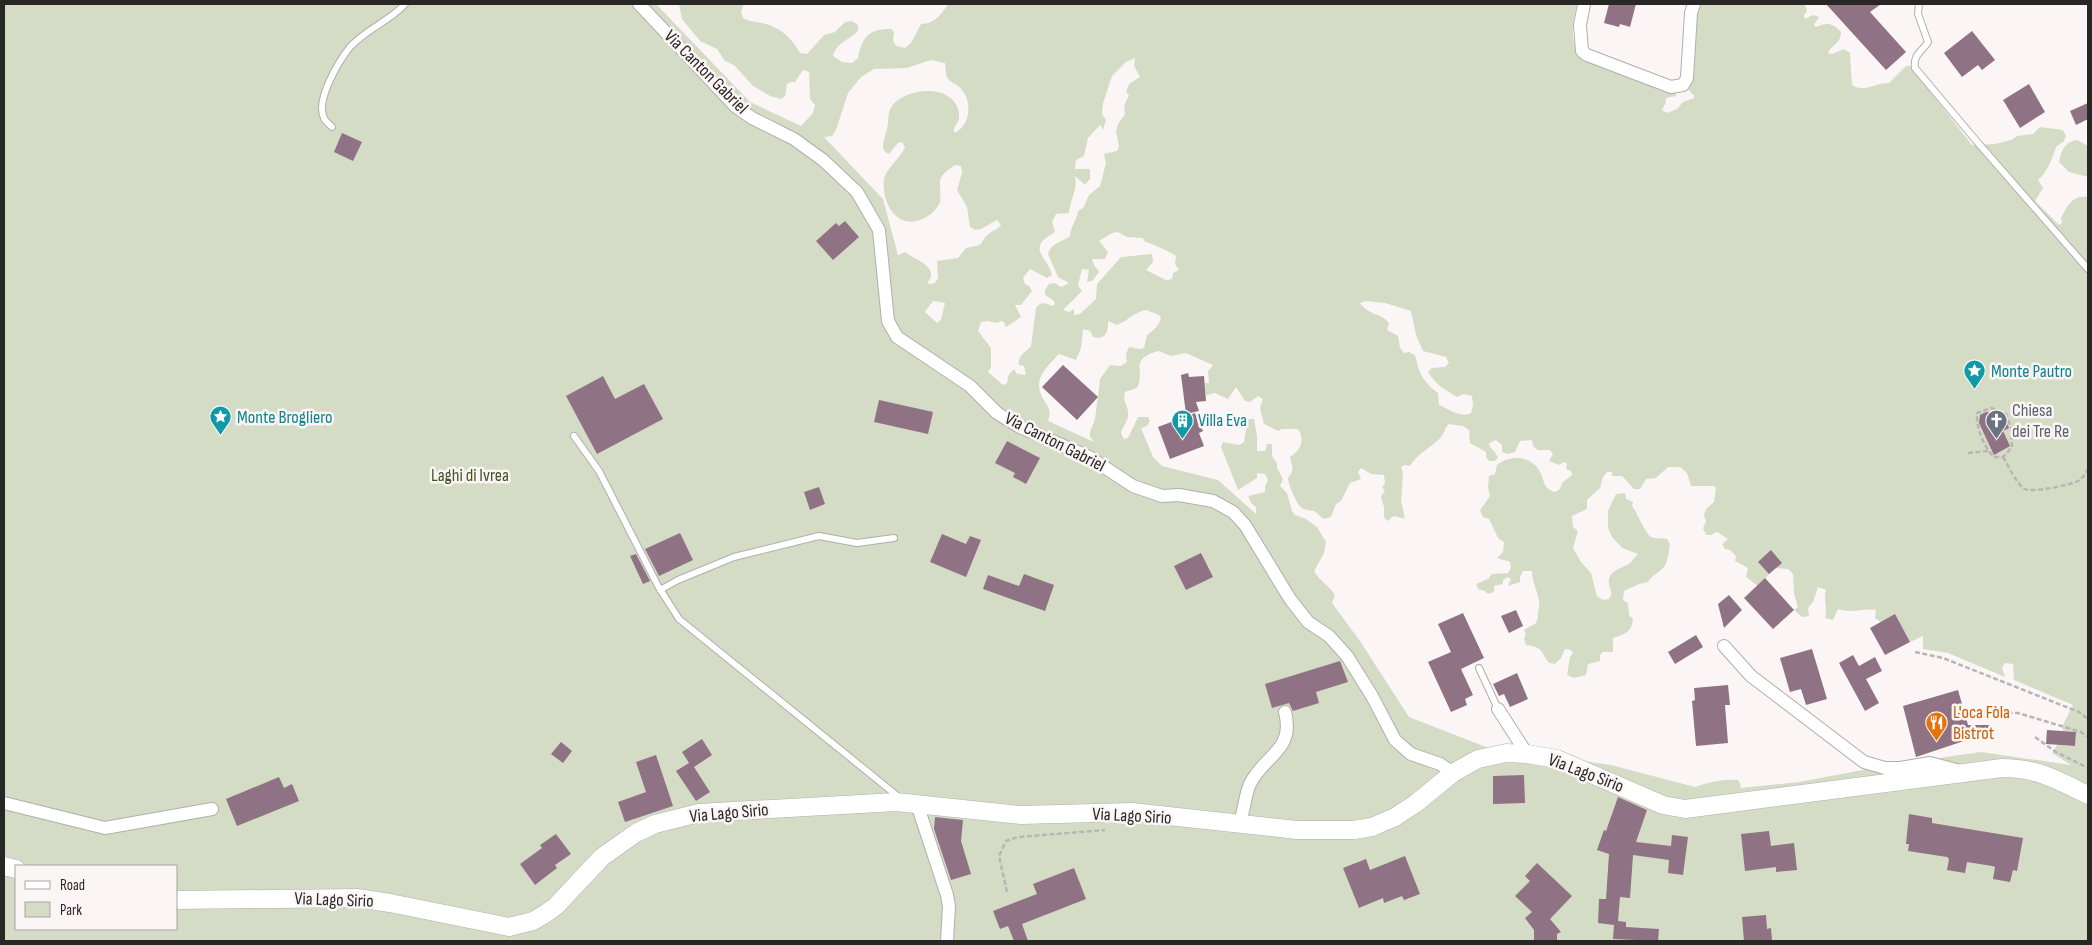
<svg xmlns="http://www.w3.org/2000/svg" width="2092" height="945" font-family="'Sofia Sans Condensed',sans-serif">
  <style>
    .green { fill: #d4dcc6; fill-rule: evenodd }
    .building { fill: #8f7283 }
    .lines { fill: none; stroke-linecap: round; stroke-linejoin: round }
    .lane-casing { stroke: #b3aead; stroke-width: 8 }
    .street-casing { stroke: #b3aead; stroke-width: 14 }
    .secondary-casing { stroke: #b3aead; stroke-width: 19 }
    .path { stroke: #b9b5b4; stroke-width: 2.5; stroke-dasharray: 5 2.5; stroke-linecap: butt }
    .lane { stroke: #fff; stroke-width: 6 }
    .street { stroke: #fff; stroke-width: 12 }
    .secondary { stroke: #fff; stroke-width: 18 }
    .labels { text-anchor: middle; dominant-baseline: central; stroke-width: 5; stroke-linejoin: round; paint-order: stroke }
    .street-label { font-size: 18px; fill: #292726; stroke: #fbf6f5 }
    .culture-label { font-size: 18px; fill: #0d838f; stroke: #fbf6f5; text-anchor: start }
    .worship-label { font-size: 18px; fill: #5b616d; stroke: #fbf6f5; text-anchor: start }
    .park-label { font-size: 18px; fill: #445323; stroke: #fbf6f5 }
    .food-label { font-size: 18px; fill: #c56008; stroke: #fbf6f5; text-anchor: start }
  </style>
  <rect width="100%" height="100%" fill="#fbf6f5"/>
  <!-- green -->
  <g class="green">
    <path d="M4,4H656L750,102L801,126L813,113L815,105L810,99L809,72L803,70L795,82H791L787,84L785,96L781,99L770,96L753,86L734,65L725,61L717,49L700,41L682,19L679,4H744L741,11L743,18C749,22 755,21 762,23C780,27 791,37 800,53L807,54L824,35L835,32L845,22L852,21L858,25V31C849,40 836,43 833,56L842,62L852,63L858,58C862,37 869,28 892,29L894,33L893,40L896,46L905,48L911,43L921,24C934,24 941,15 948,4H1577C1573,19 1570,38 1577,52L1676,92V96L1666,98V102L1662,110L1667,113L1677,109L1683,102L1694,98V95L1690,92L1687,86L1695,13L1699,4H1805L1807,11L1804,15L1805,19L1813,15L1819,17L1814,25L1816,27C1827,22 1833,23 1841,32C1841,44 1832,44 1828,53L1832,54L1844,49L1850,53L1852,85C1864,93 1876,83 1889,83L1906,66H1910L1972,145L1995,144L2011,140L2017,136L2033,134L2040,127L2063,130L2066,136L2064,141L2056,147C2053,157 2047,173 2038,180L2043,188L2035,201L2059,225L2062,223L2061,218C2068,205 2072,195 2088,197V941H4ZM1135,58L1134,66L1140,77L1129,84L1126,92L1129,95L1124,106L1125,114L1118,124L1116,131L1119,147L1117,151L1104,154L1106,163L1100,186L1089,195L1083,208L1078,211C1077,220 1071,225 1070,236C1061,243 1052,242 1048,254L1058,277L1069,283L1061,287L1055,283L1049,284L1045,290V295L1053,300L1055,303L1053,306C1045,303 1041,301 1036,308L1031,346C1025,353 1017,356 1019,365L1024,366L1026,375L1017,374L1014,369L1009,374L1007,383L1003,385L988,372L991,367V348L978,331L981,322L987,321L998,323L1001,321L1004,322L1006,327L1021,317L1015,305H1021L1032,291L1029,286L1025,284L1023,278L1030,269L1047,278L1052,275C1047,255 1025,249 1055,232L1052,222L1056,214L1069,213C1070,199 1078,190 1075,176L1085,185L1090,179V169H1075L1076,160L1084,156L1088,138L1100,125L1103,130L1106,120L1102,114L1103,103L1112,76L1126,62ZM931,60L945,63C946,68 945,75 948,79C951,83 955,83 958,86C973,98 972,125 954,133V128L959,120C959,117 959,112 958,109C950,83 905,88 892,106C887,113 889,121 887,129C885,135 883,141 883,148L885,152L889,154L898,143L902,142L905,147C901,158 886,168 884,179C881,201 896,229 920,220C930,216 936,211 940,202C942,180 934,179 955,165L961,166L962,173L957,190L967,207L970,227L975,230L981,229L997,220L1001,225C998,229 994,230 990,233C976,243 990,244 966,248L958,258L937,261L938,278L935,283L930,284L927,283C941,267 915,260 905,252L898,255L883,199L824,137L832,136L836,130L848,93L861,77L874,69L907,68ZM1118,232L1127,237L1143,238L1145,242C1149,242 1173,253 1176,256L1175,264L1179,270L1173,273L1172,279L1166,280L1146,270L1153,262L1152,254L1121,257L1097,284L1096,299L1080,314L1074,315V309L1069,312L1063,310L1082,291L1078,285L1082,269L1089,270L1087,282L1092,281L1099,272L1094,265L1092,259H1105L1108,252L1099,241L1112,233ZM933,301L945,303L941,320L937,323L925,312ZM1366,301L1385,303L1411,311L1416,335L1423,351L1446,357L1449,363L1445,367L1432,368L1428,372C1437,386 1443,388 1457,397L1464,394L1472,396L1473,405L1471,413C1460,418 1449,409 1439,405L1438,393C1423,382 1419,373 1415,355L1409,352L1404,353L1400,348L1398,336L1387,330L1389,323C1380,312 1371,317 1360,303ZM1146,310L1159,315L1161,318C1158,327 1154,330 1147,335L1144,348L1139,349L1129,347L1126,354L1127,362L1121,366L1110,365L1100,379L1095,419L1090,432V437L1094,442L1048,421C1051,413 1050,409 1045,402C1031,381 1044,370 1059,354L1076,360L1081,348L1083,329L1090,331L1093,337C1107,340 1108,332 1108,321L1117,325C1128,321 1134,312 1146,310ZM1159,351L1171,356L1186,353L1213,365L1208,371L1209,383H1205L1206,395L1215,393L1228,399L1236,387L1245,401L1250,402L1258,396L1263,399L1260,408L1264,424L1278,431L1282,429H1298C1305,440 1301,450 1290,457C1292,467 1295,470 1288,478C1288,484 1297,505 1302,508C1305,510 1310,510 1314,511C1318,513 1320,517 1324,519L1331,517L1336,504L1341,501L1350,483L1361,479L1358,472L1361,468L1371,474L1384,475L1385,483L1382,488L1385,490L1381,497L1384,507V517L1387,521L1394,516L1405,519L1401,501L1403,473L1401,467L1405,465L1410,466C1418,452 1438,444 1443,434C1446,430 1444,428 1449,424L1463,426L1469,430L1470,443L1486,452V457L1489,461H1494L1498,458L1495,452L1490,447L1489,443L1496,440L1502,445V452L1508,454L1515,452L1520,441L1532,440L1533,446L1538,450H1550L1553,454L1549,461L1559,465L1564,462L1567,464L1566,469L1571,471L1572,475L1562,483L1560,489L1555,492C1542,488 1545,480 1539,470C1530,455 1509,455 1497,465L1495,474L1489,476L1488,488L1490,496L1480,510L1483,517L1489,519L1498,538L1504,542L1503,552L1497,558L1510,562L1511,568L1508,573L1492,574L1488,579L1476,584L1478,589L1485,591L1488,594L1494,592V586L1503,584V580L1507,577L1511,579L1508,586L1520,582V577L1523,571H1532C1532,583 1538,591 1539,602C1540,608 1537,612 1538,618L1536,623L1524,630L1526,634L1524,639L1526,645C1543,647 1540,651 1549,663L1555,664L1561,658L1565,649L1571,650L1573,653L1570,657L1567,675L1574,678L1586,675L1588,664L1600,661V655L1603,652H1613V638C1625,634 1632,632 1633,619L1629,615L1628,603L1623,600L1624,591L1639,584L1648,582C1654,573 1658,574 1663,568C1668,563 1669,551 1670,544L1667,539C1663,538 1655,539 1651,537C1646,535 1637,512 1632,506L1633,502L1626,499L1625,493L1616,494L1608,511V528L1612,537L1622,548L1638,554C1635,557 1633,560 1630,563C1622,569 1607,570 1609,584C1610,591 1614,592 1609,599L1603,600L1597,596L1591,573L1581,562L1573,548L1578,531L1573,527L1572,516L1587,509V500L1600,488L1603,477L1607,472H1612V476H1622L1634,489H1640L1646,479L1656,478L1668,467H1680L1687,473L1691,486H1714L1716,488L1714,502L1706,509L1704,515L1706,522L1703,528L1706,535H1711L1717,532L1728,539L1722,544L1725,549L1730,550L1736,556L1735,561L1748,568L1746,577L1758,586L1775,568L1788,569L1793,574L1794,594L1798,607L1794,610L1802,617L1809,616L1808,608L1813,602L1818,587L1826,590C1823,601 1828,608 1825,618L1833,620L1838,609C1852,614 1862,608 1876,610L1875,618L1910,642L1923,636V649L1948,653L2005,677L2002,668L2005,663L2013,664L2014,680L2073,705L2062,727L2063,731L2076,732L2075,746L2057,745L2052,753L2071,765L1981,752L1889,765L1799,782L1740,788L1741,785L1738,780C1723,779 1709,782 1695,787L1611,765L1486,747L1409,717L1360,641L1332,603L1335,595C1329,585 1319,581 1314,571L1324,553L1326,542L1317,527L1306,519L1295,515L1292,511L1287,493L1280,486L1283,479L1277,468V463L1272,456V444H1267L1265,451H1257V436L1254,419H1241L1246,430L1244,442L1239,445L1223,442L1221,447L1238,490L1257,478V473L1265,474L1268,480L1265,486V492L1248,496L1251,503L1256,507V514L1218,480L1162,466L1153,457L1141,428L1147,426L1150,421L1148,417H1138L1128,438L1124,439L1121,433C1123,425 1129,421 1128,413C1128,404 1122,402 1125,392L1137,388C1146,370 1128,359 1159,351ZM16,866H176V929H16Z"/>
    <path d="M2077,140L2088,146V177L2069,172L2059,162C2061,150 2065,142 2077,140Z"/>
  </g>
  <!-- building -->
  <g class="building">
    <path d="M1609,4H1636L1630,27L1620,24L1619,27L1604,23Z"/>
    <path d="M1826,4H1881L1870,12L1906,52L1886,70Z"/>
    <path d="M1972,31L1995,60L1982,70L1978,65L1962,77L1944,53Z"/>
    <path d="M2029,84L2045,112L2020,128L2003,100Z"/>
    <path d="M2088,103V119L2076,125L2070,111Z"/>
    <path d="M342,133L362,142L353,161L334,152Z"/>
    <path d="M845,221L859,237L833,260L816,241L836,223L839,226Z"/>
    <path d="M1063,365L1098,397L1077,420L1042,387Z"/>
    <path d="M1188,373L1189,377L1204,376L1206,401L1196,402L1199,411L1186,414L1181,375Z"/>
    <path d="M603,376L615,399L644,384L663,419L597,454L566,396Z"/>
    <path d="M879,400L933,412L928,434L874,422Z"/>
    <path d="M1986,412H1992L1997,418L2004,416L2009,428L2003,431L2010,446L1994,455L1979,423L1980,415Z"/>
    <path d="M1195,413L1203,431L1199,433L1204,446L1170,459L1158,427Z"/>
    <path d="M1007,441L1040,458L1026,484L1013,477L1015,473L995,463Z"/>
    <path d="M819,487L825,504L810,510L804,492Z"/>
    <path d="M680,533L693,560L659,576L645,549Z"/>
    <path d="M942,534L966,544L970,536L981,540L966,577L930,562Z"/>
    <path d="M1771,550L1782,563L1769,574L1758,562Z"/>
    <path d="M1201,553L1213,577L1186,590L1174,566Z"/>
    <path d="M636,554L650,581L643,584L630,556Z"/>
    <path d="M1024,574L1054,585L1045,611L983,589L988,575L1019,586Z"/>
    <path d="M1765,578L1794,610L1773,629L1744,598Z"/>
    <path d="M1729,595L1742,610L1724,628L1718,604Z"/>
    <path d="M1516,610L1523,626L1509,633L1501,616Z"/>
    <path d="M1463,613L1484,658L1461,669L1473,695L1465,699L1467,705L1451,712L1428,662L1451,652L1438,624Z"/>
    <path d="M1895,614L1910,642L1885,655L1870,628Z"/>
    <path d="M1696,635L1703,647L1675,664L1668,652Z"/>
    <path d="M1812,649L1827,699L1806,705L1801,689L1790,692L1780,658Z"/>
    <path d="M1853,655L1859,666L1875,657L1882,671L1866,679L1879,703L1865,711L1839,663Z"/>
    <path d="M1340,661L1348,682L1316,692L1319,703L1293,711L1289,703L1272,708L1265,684Z"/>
    <path d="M1517,673L1528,699L1510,707L1504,694L1499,696L1493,684Z"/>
    <path d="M1728,685L1730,705H1725L1728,743L1696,746L1692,701L1695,700L1694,688Z"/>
    <path d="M1958,690L1968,725H1990V739L1973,738L1916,757L1903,706Z"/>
    <path d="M2047,730L2076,732L2075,746L2046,744Z"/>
    <path d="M702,739L712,755L694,767L710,792L696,801L676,771L689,763L682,752Z"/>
    <path d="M561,742L572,751L563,763L551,754Z"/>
    <path d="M656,755L673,806L625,822L618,802L646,792L636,762Z"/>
    <path d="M1524,775L1525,803L1493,804V776Z"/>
    <path d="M279,777L284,788L292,784L299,801L237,826L226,799Z"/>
    <path d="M1618,797L1647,810L1636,842L1671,846L1672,835L1688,837L1683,875L1668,873L1669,860L1633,855L1630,898L1620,897L1618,921L1626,922V927L1659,929L1658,941L1613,939L1614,925L1598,923L1599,899H1606L1609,854L1597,850L1604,830L1606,831Z"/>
    <path d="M1909,814L1932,818V823L2023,838L2017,871L2013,870L2010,882L1993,879L1995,867L1992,866L1967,862L1965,873L1947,870L1949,859L1947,857L1908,851L1909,844H1906Z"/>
    <path d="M935,817L963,820L961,841L971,874L951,880L934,829Z"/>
    <path d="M1769,831L1771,846L1794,843L1797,870L1776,872V867L1745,871L1741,834Z"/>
    <path d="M556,834L571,854L555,865L557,868L535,885L520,864L542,848L540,845Z"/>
    <path d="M1405,856L1420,894L1404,900L1402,896L1384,903L1383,898L1359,908L1343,868L1366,859L1370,870Z"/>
    <path d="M1537,863L1572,896L1550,919L1561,932L1557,934V941H1534V930L1525,918L1532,912L1515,896L1530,881L1525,876Z"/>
    <path d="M1074,868L1086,899L1022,924L1028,941H1014L1008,926L1000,929L993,911L1037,894L1033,884Z"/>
    <path d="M1766,915L1767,929L1771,928L1772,941H1744L1742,917Z"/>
  </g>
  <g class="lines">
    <defs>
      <g id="lane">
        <path d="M1919,4L1918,14L1928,42C1922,52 1913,54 1915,68L1979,144L2088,269"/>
        <path d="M332,127C329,124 325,121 324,118C315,100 339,61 350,47C366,29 390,21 405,4"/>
        <path d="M574,436L599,471L658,586L679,619L900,798"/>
        <path d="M660,590L678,580L734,557L819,536L857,543L894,538"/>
        <path d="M1479,668L1498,709"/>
      </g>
      <g id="street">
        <path d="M639,4L735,106L752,118L794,139L823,160L857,192L879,230L888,321L897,337L970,386L997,413L1018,426L1089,457L1133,486L1162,496L1179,495L1213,501L1233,512L1245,525L1290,599L1308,622L1329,636L1347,656L1372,696L1395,740L1411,754L1440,764L1453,773"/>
        <path d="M1584,4L1580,25L1582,51L1587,55L1671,87L1683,85L1687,78L1691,13L1694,4"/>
        <path d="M1724,646L1751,676L1864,762L1885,768H1900L1930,763L1960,771"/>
        <path d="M1498,709L1527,754"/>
        <path d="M4,803L105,828L212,809"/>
        <path d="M917,804L947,895L949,906L947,941"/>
        <path d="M1238,825C1245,812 1244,797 1250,784C1264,755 1295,751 1285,712"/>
      </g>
      <g id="secondary">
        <path d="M4,866L16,869"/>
        <path d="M176,900L357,898L390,903L509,927L533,921L545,914L556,906L602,857L636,833L655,824L699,813L896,802L1021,815L1132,812L1297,830H1354L1372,827L1395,817L1415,804L1453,773L1478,759L1506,753L1527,754L1557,759L1663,805L1685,809L2002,768C2038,768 2057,780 2088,795"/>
      </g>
    </defs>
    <!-- lane casing -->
    <use href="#lane" class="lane-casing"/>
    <!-- street casing -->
    <use href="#street" class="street-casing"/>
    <!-- secondary casing -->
    <use href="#secondary" class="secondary-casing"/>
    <!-- path -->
    <g class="path">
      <path d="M1991,408L2006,414L2011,428L2012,447L2003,457H1994C1984,447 1976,428 1977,413Z"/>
      <path d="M1968,453L1989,451"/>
      <path d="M2003,457C2008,465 2017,485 2025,489C2032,493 2070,485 2078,481C2083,478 2085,474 2088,469"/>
      <path d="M1915,652L1943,658L2079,712L2088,719"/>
      <path d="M1970,712L2018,713L2081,732L2088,737"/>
      <path d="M2035,737L2056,752L2088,768"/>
      <path d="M1007,892L999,856L1006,841L1018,837L1105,830"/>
    </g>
    <!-- lane -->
    <use href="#lane" class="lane"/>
    <!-- street -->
    <use href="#street" class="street"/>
    <!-- secondary -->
    <use href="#secondary" class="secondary"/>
  </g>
  <!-- icons -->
  <defs>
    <symbol id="sight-pin" viewBox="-11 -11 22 30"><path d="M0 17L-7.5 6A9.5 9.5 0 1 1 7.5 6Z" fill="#0f9aa8" stroke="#fbf6f5"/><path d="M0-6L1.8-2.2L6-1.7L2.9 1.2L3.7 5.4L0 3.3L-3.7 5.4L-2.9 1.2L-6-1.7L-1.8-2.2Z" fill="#fff"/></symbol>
    <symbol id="building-pin" viewBox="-11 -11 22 30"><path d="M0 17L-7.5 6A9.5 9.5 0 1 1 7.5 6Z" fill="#0f9aa8" stroke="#fbf6f5"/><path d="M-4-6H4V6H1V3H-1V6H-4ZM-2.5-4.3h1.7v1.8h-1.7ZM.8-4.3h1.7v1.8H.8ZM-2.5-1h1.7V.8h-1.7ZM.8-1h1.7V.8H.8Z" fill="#fff"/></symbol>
    <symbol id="church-pin" viewBox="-11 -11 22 30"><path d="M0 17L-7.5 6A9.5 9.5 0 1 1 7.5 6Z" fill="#6b7280" stroke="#fbf6f5"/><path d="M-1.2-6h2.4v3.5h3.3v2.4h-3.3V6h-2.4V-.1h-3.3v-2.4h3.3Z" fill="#fff"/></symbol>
    <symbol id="restaurant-pin" viewBox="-11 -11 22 30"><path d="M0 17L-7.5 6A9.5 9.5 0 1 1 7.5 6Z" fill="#e8710a" stroke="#fbf6f5"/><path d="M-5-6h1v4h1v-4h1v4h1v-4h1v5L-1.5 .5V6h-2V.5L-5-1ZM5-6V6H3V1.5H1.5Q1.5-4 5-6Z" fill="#fff"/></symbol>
  </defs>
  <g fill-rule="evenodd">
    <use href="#sight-pin" x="1962" y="358" width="25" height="34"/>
    <use href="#sight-pin" x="208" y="404" width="25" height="34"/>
    <use href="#building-pin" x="1170" y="408" width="25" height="34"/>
    <use href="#church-pin" x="1984" y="408" width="25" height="34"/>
    <use href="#restaurant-pin" x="1924" y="710" width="25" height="34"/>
  </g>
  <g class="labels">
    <!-- street labels -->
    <g class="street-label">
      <text transform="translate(706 72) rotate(45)">Via Canton Gabriel</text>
      <text transform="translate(1055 442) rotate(27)">Via Canton Gabriel</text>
      <text transform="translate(1586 773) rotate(21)">Via Lago Sirio</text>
      <text transform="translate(729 813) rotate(-5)">Via Lago Sirio</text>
      <text transform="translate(1132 816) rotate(3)">Via Lago Sirio</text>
      <text transform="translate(334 900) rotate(2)">Via Lago Sirio</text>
    </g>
    <!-- culture labels -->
    <g class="culture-label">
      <text x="1991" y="371">Monte Pautro</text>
      <text x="237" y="417">Monte Brogliero</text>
      <text x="1198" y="420">Villa Eva</text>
    </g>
    <!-- worship labels -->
    <g class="worship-label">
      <text x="2012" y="410">Chiesa<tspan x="2012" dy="21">dei Tre Re</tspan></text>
    </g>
    <!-- park labels -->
    <g class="park-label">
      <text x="470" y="475">Laghi di Ivrea</text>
    </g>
    <!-- food labels -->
    <g class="food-label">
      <text x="1953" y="712">L'oca Fòla<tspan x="1953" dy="21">Bistrot</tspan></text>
    </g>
  </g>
  <!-- border -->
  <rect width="2092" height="945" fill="none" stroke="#292726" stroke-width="10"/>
  <!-- legend -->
  <rect x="15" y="865" width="162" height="65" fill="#fbf6f5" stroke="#a7a3a2"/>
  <rect x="25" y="881" width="25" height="8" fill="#ffffff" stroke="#a7a3a2"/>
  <text x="60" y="890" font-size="15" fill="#292726">Road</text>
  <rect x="25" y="902" width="25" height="15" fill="#d4dcc6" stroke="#a7a3a2"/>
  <text x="60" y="915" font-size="15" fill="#292726">Park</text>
</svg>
